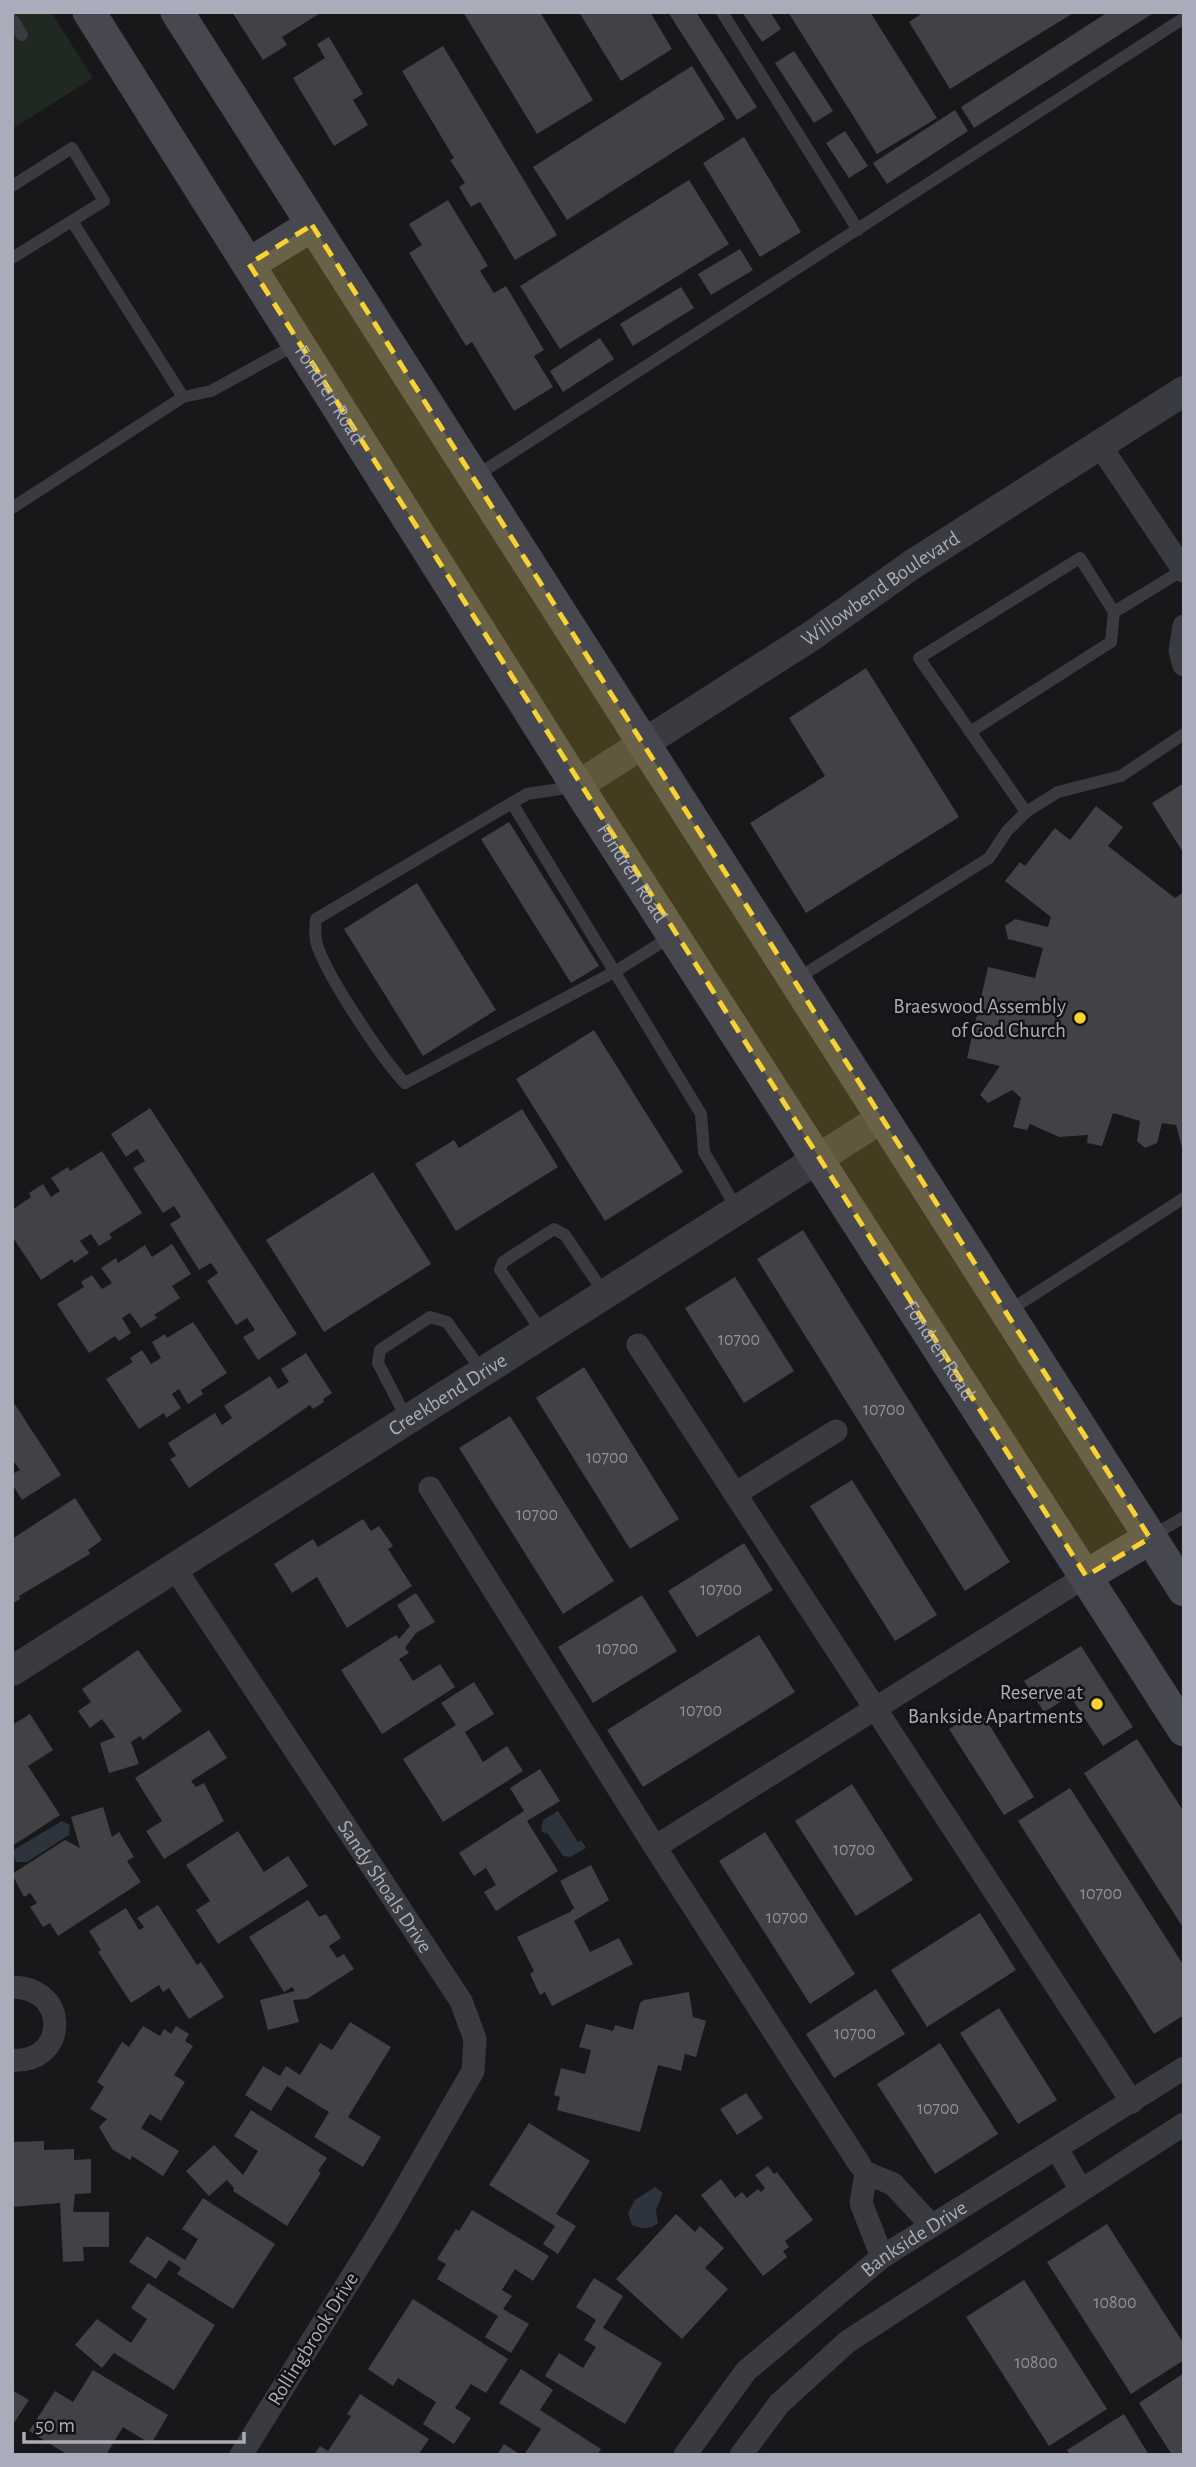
<svg xmlns="http://www.w3.org/2000/svg" width="1196" height="2467" font-family="'Alegreya Sans',sans-serif">
  <style>
    .green { fill: #1f2821 }
    .water { fill: #2d343e }
    .building { fill: #424146 }
    .lines { fill: none; stroke-linecap: round; stroke-linejoin: round }
    .service { stroke: #3a3a41; stroke-width: 12 }
    .minor { stroke: #3a3a41; stroke-width: 23 }
    .tertiary { stroke: #3a3a41; stroke-width: 30 }
    .secondary { stroke: #46474f; stroke-width: 33 }
    .marked { fill: #f7d232; fill-opacity: 0.2; stroke: #f7d232; stroke-width: 5; stroke-dasharray: 14 9; stroke-linejoin: round }
    .poi-dot { fill: #f7d232; stroke: #131214; stroke-width: 2.5 }
    .labels { text-anchor: middle; dominant-baseline: central; stroke-width: 5; stroke-linejoin: round; paint-order: stroke }
    .number-label { font-size: 18px; fill: #8f919d }
    .street-label { font-size: 21px; fill: #a9acba; stroke: #131214 }
    .poi-label { font-size: 21px; fill: #a9acba; stroke: #131214; text-anchor: end }
  </style>
  <rect width="100%" height="100%" fill="#181719"/>
  <!-- green -->
  <path class="green" d="M12,12H51L93,78L12,129Z"/>
  <!-- water -->
  <g class="water">
    <path d="M558,1811L578,1842L581,1840L586,1848L570,1857L563,1856L548,1834L541,1831L543,1820Z"/>
    <path d="M62,1821L70,1825L69,1835L27,1862H16L13,1853L15,1849Z"/>
    <path d="M655,2187L663,2193L656,2210L658,2223C651,2230 641,2229 632,2225L628,2213L635,2200Z"/>
  </g>
  <!-- building -->
  <g class="building">
    <path d="M232,12H322L282,37L287,45L263,60Z"/>
    <path d="M463,12H540L593,100L537,134Z"/>
    <path d="M579,12H650L672,49L621,81Z"/>
    <path d="M668,12H696L757,107L737,120Z"/>
    <path d="M742,12H770L781,29L762,42Z"/>
    <path d="M788,12H870L937,118L877,154Z"/>
    <path d="M924,12H1075L950,89L909,22Z"/>
    <path d="M1108,12H1155L974,128L961,107Z"/>
    <path d="M329,37L363,94L353,100L368,125L334,146L293,78L325,58L317,44Z"/>
    <path d="M443,46L557,235L515,260L480,202L471,207L459,187L465,183L450,160L454,158L402,71Z"/>
    <path d="M794,51L833,111L814,123L775,63Z"/>
    <path d="M692,66L725,119L567,220L533,167Z"/>
    <path d="M955,110L968,131L887,184L873,163Z"/>
    <path d="M845,131L868,166L849,178L826,143Z"/>
    <path d="M744,137L801,232L760,257L703,163Z"/>
    <path d="M689,180L729,244L560,349L520,286Z"/>
    <path d="M448,200L488,266L480,271L494,293L506,286L544,350L534,356L553,387L514,411L472,342L466,346L409,253L422,245L409,224Z"/>
    <path d="M740,249L753,270L711,295L698,274Z"/>
    <path d="M681,287L694,308L633,346L620,324Z"/>
    <path d="M600,338L614,359L563,392L550,371Z"/>
    <path d="M866,668L959,817L806,913L750,823L825,776L789,718Z"/>
    <path d="M1184,783V854L1152,803Z"/>
    <path d="M1096,806L1123,827L1108,846L1175,898L1184,892V1155L1176,1125L1162,1123L1157,1143L1145,1148L1137,1141L1140,1121L1113,1113L1102,1146L1087,1143L1088,1135L1059,1137L1030,1124L1027,1130L1013,1127L1021,1098L1012,1090L988,1103L980,1095L1000,1066L967,1058L988,967L1035,978L1043,948L1008,939L1005,926L1015,919L1048,927L1051,917L1005,881L1020,862L1025,866L1055,828L1070,840Z"/>
    <path d="M509,822L599,966L571,983L481,839Z"/>
    <path d="M417,883L496,1010L423,1056L344,929Z"/>
    <path d="M594,1030L683,1172L605,1221L516,1079Z"/>
    <path d="M150,1108L297,1334L258,1360L243,1337L255,1330L247,1318L236,1325L207,1281L218,1273L211,1263L199,1270L170,1224L181,1217L174,1206L163,1213L133,1168L145,1161L137,1149L126,1157L111,1134Z"/>
    <path d="M522,1109L558,1167L456,1231L415,1164L454,1140L459,1148Z"/>
    <path d="M102,1151L142,1213L109,1234L112,1238L99,1246L91,1234L80,1241L89,1253L74,1263L72,1259L41,1280L12,1236V1210L31,1197L29,1193L43,1184L51,1197L60,1191L51,1178L68,1167L70,1171Z"/>
    <path d="M373,1172L431,1264L324,1332L266,1240Z"/>
    <path d="M803,1230L1010,1562L965,1591L757,1259Z"/>
    <path d="M172,1244L191,1274L172,1286L180,1298L154,1315L157,1318L141,1328L130,1313L122,1318L131,1333L119,1341L115,1336L89,1353L57,1304L84,1287L81,1282L92,1275L102,1289L112,1283L101,1268L116,1258L118,1263L145,1245L152,1257Z"/>
    <path d="M735,1277L794,1371L744,1403L685,1308Z"/>
    <path d="M193,1322L227,1373L201,1390L203,1394L188,1404L179,1389L172,1394L181,1408L166,1418L164,1413L139,1429L106,1379L133,1362L130,1358L142,1350L151,1364L161,1358L152,1342L165,1334L167,1338Z"/>
    <path d="M306,1353L332,1393L323,1399L324,1402L313,1409L310,1405L189,1488L170,1459L176,1456L168,1443L215,1413L222,1425L232,1418L224,1406L270,1376L278,1389L289,1382L281,1369Z"/>
    <path d="M584,1367L679,1519L630,1549L536,1398Z"/>
    <path d="M12,1400L61,1475L22,1500L12,1484V1474L20,1470L12,1459Z"/>
    <path d="M510,1416L614,1581L563,1614L459,1448Z"/>
    <path d="M852,1480L937,1615L895,1641L810,1506Z"/>
    <path d="M75,1498L102,1540L88,1550L90,1554L19,1596L20,1599L12,1604V1539Z"/>
    <path d="M363,1519L371,1531L379,1526L393,1546L388,1549L412,1586L347,1628L317,1577L292,1593L274,1564L313,1539L318,1547Z"/>
    <path d="M744,1543L773,1590L697,1637L668,1591Z"/>
    <path d="M416,1593L435,1622L416,1633L405,1648L409,1653L399,1659L413,1681L440,1664L455,1687L382,1734L341,1670L396,1635L399,1639L410,1626L397,1605Z"/>
    <path d="M642,1595L677,1651L593,1703L558,1647Z"/>
    <path d="M759,1635L795,1692L643,1787L607,1730Z"/>
    <path d="M1081,1646L1133,1727L1103,1746L1070,1696L1044,1712L1024,1681Z"/>
    <path d="M138,1650L182,1711L143,1740L140,1736L131,1742L139,1764L109,1773L100,1743L115,1737L102,1719L90,1728L78,1711L91,1702L82,1689Z"/>
    <path d="M474,1682L494,1714L465,1732L483,1762L507,1746L523,1771L443,1822L403,1759L456,1725L441,1703Z"/>
    <path d="M980,1710L1034,1797L1004,1815L949,1729Z"/>
    <path d="M30,1714L53,1750L28,1766L60,1815L12,1846V1725Z"/>
    <path d="M209,1730L227,1758L191,1781L196,1787L204,1783L224,1821L164,1859L146,1831L162,1821L135,1778Z"/>
    <path d="M1137,1739L1184,1812V1929L1084,1773Z"/>
    <path d="M540,1769L560,1801L527,1821L558,1871L496,1911L484,1892L496,1885L486,1868L474,1876L459,1853L524,1811L510,1788Z"/>
    <path d="M852,1784L913,1880L856,1916L795,1821Z"/>
    <path d="M1070,1788L1184,1966V2015L1154,2034L1018,1821Z"/>
    <path d="M103,1807L112,1837L119,1832L134,1857L127,1861L141,1882L58,1936L50,1923L43,1927L30,1907L37,1903L30,1893L24,1897L12,1874L65,1840L80,1848L71,1817Z"/>
    <path d="M238,1831L264,1872L288,1856L308,1886L218,1944L196,1910L210,1901L186,1865Z"/>
    <path d="M765,1832L855,1974L810,2004L719,1861Z"/>
    <path d="M591,1865L609,1900L574,1921L590,1952L619,1938L633,1964L552,2006L545,1992L540,1995L530,1974L534,1971L517,1937L570,1912L574,1908L560,1881Z"/>
    <path d="M308,1900L319,1917L326,1914L341,1938L329,1946L337,1958L344,1954L354,1969L307,1999L293,2000L299,2022L268,2030L260,2000L295,1991L292,1987L284,1992L249,1937Z"/>
    <path d="M158,1905L197,1965L201,1962L224,1997L189,2019L169,1988L163,1992L159,1985L131,2003L98,1952L101,1950L89,1931L126,1908L139,1930L144,1927L137,1918Z"/>
    <path d="M980,1913L1016,1970L927,2027L891,1970Z"/>
    <path d="M876,1989L905,2034L834,2078L806,2034Z"/>
    <path d="M689,1992L693,2017L706,2021L696,2057L685,2054L681,2071L658,2065L640,2132L557,2110L560,2097L554,2095L561,2068L585,2074L591,2050L579,2047L586,2024L613,2031L615,2025L633,2030L640,2003L644,2000Z"/>
    <path d="M999,2008L1057,2100L1018,2124L960,2033Z"/>
    <path d="M350,2022L391,2047L348,2117L381,2137L363,2167L314,2137L329,2112L287,2086L271,2111L245,2095L263,2066L280,2076L286,2066L300,2075L320,2043L332,2050Z"/>
    <path d="M143,2026L160,2036L164,2029L171,2034L176,2026L189,2034L185,2041L193,2046L174,2075L185,2082L161,2121L150,2114L141,2128L179,2151L163,2176L132,2156L130,2160L112,2149L99,2127L107,2119L90,2109L104,2087L97,2082L122,2042L129,2047Z"/>
    <path d="M940,2043L998,2134L935,2174L877,2084Z"/>
    <path d="M746,2093L763,2118L737,2135L720,2109Z"/>
    <path d="M251,2110L327,2158L318,2171L321,2173L287,2226L233,2191L234,2188L227,2180L209,2196L186,2171L214,2145L243,2175L258,2151L234,2136Z"/>
    <path d="M529,2123L590,2161L556,2214L576,2226L558,2254L543,2244L555,2226L489,2185Z"/>
    <path d="M44,2141V2150L74,2149V2160L91,2159V2193L75,2194L73,2212H109V2247H83L84,2261L63,2262L60,2203L12,2207V2142Z"/>
    <path d="M768,2166L774,2174L777,2172L813,2220L785,2241L789,2247L783,2251L787,2257L763,2276L701,2195L721,2179L735,2198L742,2192L747,2198L758,2189L761,2192L765,2188L755,2175Z"/>
    <path d="M203,2198L275,2244L233,2309L177,2274L181,2268L169,2260L156,2279L129,2262L147,2236L185,2260L198,2239L182,2229Z"/>
    <path d="M472,2210L549,2256L533,2281L515,2269L502,2290L512,2296L503,2309L529,2324L511,2353L485,2337L498,2316L437,2279L446,2264L437,2259L456,2229L459,2231Z"/>
    <path d="M676,2214L695,2232L700,2226L724,2248L705,2268L728,2289L682,2339L616,2279Z"/>
    <path d="M1107,2224L1184,2344V2360L1131,2394L1047,2262Z"/>
    <path d="M594,2278L623,2296L603,2328L662,2363L625,2424L545,2376L559,2353L583,2368L596,2347L584,2340L596,2320L576,2307Z"/>
    <path d="M1024,2280L1107,2409L1049,2446L966,2317Z"/>
    <path d="M148,2283L215,2325L174,2390L114,2353L102,2368L75,2345L97,2319L131,2343L147,2319L131,2308Z"/>
    <path d="M413,2299L508,2359L486,2393L471,2384L455,2408L471,2418L454,2444L423,2424L436,2402L398,2378L393,2386L368,2369Z"/>
    <path d="M521,2369L553,2390L540,2410L601,2449L597,2455H524L541,2429L499,2403Z"/>
    <path d="M93,2370L168,2415L151,2444L123,2427L106,2455H68L29,2431L55,2391L73,2402Z"/>
    <path d="M1184,2373V2455H1172L1139,2403Z"/>
    <path d="M12,2390L29,2400L12,2426Z"/>
    <path d="M360,2394L429,2439L418,2455H314L320,2446L328,2451L351,2416L347,2414Z"/>
    <path d="M1124,2414L1149,2455H1070L1067,2450Z"/>
    <path d="M504,2444L521,2455H497Z"/>
  </g>
  <g class="lines">
    <!-- service -->
    <g class="service">
      <path d="M722,12L858,230"/>
      <path d="M12,19L22,35"/>
      <path d="M12,186L72,148L104,201L12,258"/>
      <path d="M72,221L183,397"/>
      <path d="M476,476L1184,18"/>
      <path d="M12,508L183,397L211,391L295,345"/>
      <path d="M1114,612L1183,570"/>
      <path d="M970,732L1111,642L1114,612L1080,558L919,658L1026,812"/>
      <path d="M573,787L527,794L316,919C315,927 315,934 316,941C323,971 383,1060 405,1083L616,971L672,936"/>
      <path d="M512,803L701,1114L704,1152L737,1209"/>
      <path d="M795,980L989,858L1007,831L1026,812L1058,792L1121,776L1184,734"/>
      <path d="M1007,1312L1184,1198"/>
      <path d="M542,1332L500,1270L503,1262L554,1229L565,1235L604,1293"/>
      <path d="M407,1419L378,1363L380,1350L430,1317L447,1322L482,1371"/>
      <path d="M1150,1537L1184,1517"/>
    </g>
    <!-- minor -->
    <g class="minor">
      <path d="M1099,444L1184,571"/>
      <path d="M1184,626L1180,651L1184,665"/>
      <path d="M638,1345L1132,2102"/>
      <path d="M430,1488L655,1847L860,2165"/>
      <path d="M735,1494L836,1431"/>
      <path id="s1" d="M174,1567L461,2001L475,2039L473,2071L386,2222L241,2455"/>
      <path d="M655,1847L1086,1576"/>
      <path d="M12,1987C72,1988 66,2065 12,2060"/>
      <path d="M1057,2149L1081,2190"/>
      <path d="M882,2257L861,2203L866,2173L893,2184L932,2226"/>
      <path id="s2" d="M685,2455L746,2371L882,2257L1184,2068"/>
      <path d="M741,2455L779,2404L847,2342L1184,2124"/>
    </g>
    <!-- tertiary -->
    <g class="tertiary">
      <path id="s3" d="M577,786L810,637L913,564L1184,391"/>
      <path id="s4" d="M12,1671L882,1118"/>
    </g>
    <!-- secondary -->
    <g class="secondary">
      <path id="s5" d="M89,12L577,786L1184,1730"/>
      <path d="M177,12L1184,1590"/>
      <path d="M249,264L312,225"/>
      <path d="M1086,1576L1150,1538"/>
    </g>
  </g>
  <!-- marked area -->
  <path class="marked" d="M312,225L1150,1538L1086,1576L249,264Z"/>
  <!-- markers -->
  <g class="poi-dot">
    <circle cx="1080" cy="1018" r="7"/>
    <circle cx="1097" cy="1704" r="7"/>
  </g>
  <g class="labels">
    <!-- number labels -->
    <g class="number-label">
      <text x="739" y="1340">10700</text>
      <text x="884" y="1410">10700</text>
      <text x="607" y="1458">10700</text>
      <text x="537" y="1515">10700</text>
      <text x="721" y="1590">10700</text>
      <text x="617" y="1649">10700</text>
      <text x="701" y="1711">10700</text>
      <text x="854" y="1850">10700</text>
      <text x="1101" y="1894">10700</text>
      <text x="787" y="1918">10700</text>
      <text x="855" y="2034">10700</text>
      <text x="938" y="2109">10700</text>
      <text x="1115" y="2303">10800</text>
      <text x="1036" y="2363">10800</text>
    </g>
    <!-- street labels -->
    <g class="street-label">
      <text stroke="none"><textPath href="#s5" startOffset="452">Fondren Road</textPath></text>
      <text stroke="none"><textPath href="#s3" startOffset="362">Willowbend Boulevard</textPath></text>
      <text stroke="none"><textPath href="#s5" startOffset="1018">Fondren Road</textPath></text>
      <text stroke="none"><textPath href="#s5" startOffset="1586">Fondren Road</textPath></text>
      <text stroke="none"><textPath href="#s4" startOffset="516">Creekbend Drive</textPath></text>
      <text stroke="none"><textPath href="#s1" startOffset="383">Sandy Shoals Drive</textPath></text>
      <text stroke="none"><textPath href="#s2" startOffset="318">Bankside Drive</textPath></text>
      <text transform="translate(313 2339) rotate(-58)">Rollingbrook Drive</text>
    </g>
    <!-- poi labels -->
    <g class="poi-label">
      <text x="1066" y="1006">Braeswood Assembly<tspan x="1066" dy="24">of God Church</tspan></text>
      <text x="1083" y="1692">Reserve at<tspan x="1083" dy="24">Bankside Apartments</tspan></text>
    </g>
  </g>
  <!-- border -->
  <rect width="1196" height="2467" fill="none" stroke="#a9acba" stroke-width="28"/>
  <!-- scale -->
  <path d="M24 2432v10h220v-10" fill="none" stroke="#a9acba" stroke-width="3.5"/>
  <text x="35" y="2432" font-size="21" fill="#a9acba" stroke="#131214" stroke-width="5" paint-order="stroke">50 m</text>
</svg>
